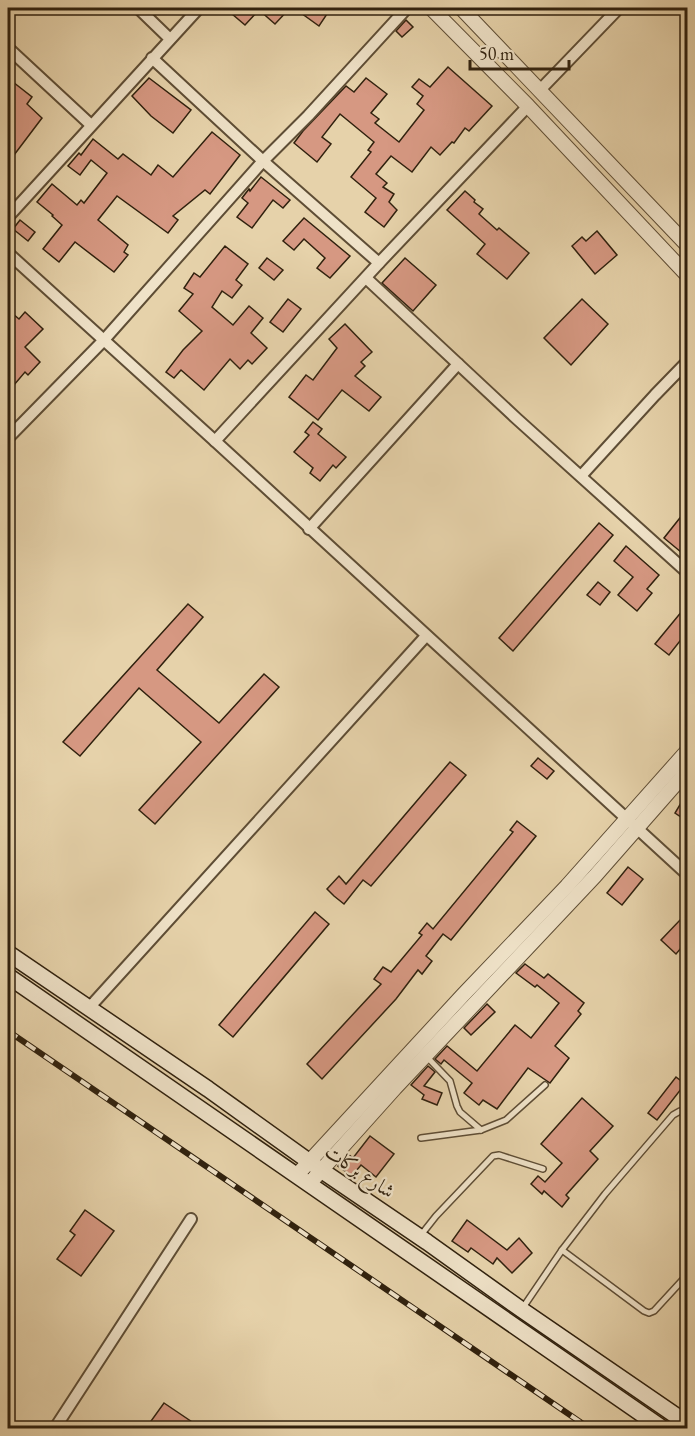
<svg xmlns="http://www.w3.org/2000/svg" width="695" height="1436" font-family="'EB Garamond',Amiri,serif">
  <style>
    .building { fill: #d69882; stroke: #30210e; stroke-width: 1.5 }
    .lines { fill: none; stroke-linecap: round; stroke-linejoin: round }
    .service-casing { stroke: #5e4d35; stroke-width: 8 }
    .minor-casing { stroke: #5e4d35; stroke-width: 14 }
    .tertiary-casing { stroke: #5e4d35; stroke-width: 16 }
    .secondary-casing { stroke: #30210e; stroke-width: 18 }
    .service { stroke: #efe2c8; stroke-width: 5 }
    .minor { stroke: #efe2c8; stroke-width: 10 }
    .tertiary { stroke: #efe2c8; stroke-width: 14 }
    .secondary { stroke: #efe2c8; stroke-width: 15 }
    .rail-casing { stroke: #30210e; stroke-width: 6 }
    .rail { stroke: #efe2c8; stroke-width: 4; stroke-dasharray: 11; stroke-linecap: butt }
    .labels { text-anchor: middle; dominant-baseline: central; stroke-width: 4.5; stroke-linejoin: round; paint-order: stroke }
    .street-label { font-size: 20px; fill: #30210e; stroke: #efe2c8 }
  </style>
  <rect width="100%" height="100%" fill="#e6d2aa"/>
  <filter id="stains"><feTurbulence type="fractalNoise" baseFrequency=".00333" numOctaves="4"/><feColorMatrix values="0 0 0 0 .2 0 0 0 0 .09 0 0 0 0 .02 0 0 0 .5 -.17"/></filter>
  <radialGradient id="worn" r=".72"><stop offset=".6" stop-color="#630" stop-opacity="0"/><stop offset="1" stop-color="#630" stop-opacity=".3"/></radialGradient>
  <!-- building -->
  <g class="building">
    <path d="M225,8H290L275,24L259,10L245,25Z"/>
    <path d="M294,8H331L319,26Z"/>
    <path d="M406,20L413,27L402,37L396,31Z"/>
    <path d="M448,67L492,106L469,131L465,128L454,143L452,142L440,155L431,147L412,172L391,156L376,174L387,183L383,187L394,194L389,202L397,210L384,227L365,212L376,198L351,177L371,152L368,150L374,142L340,114L322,137L331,144L317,162L294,143L303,131L346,86L354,92L366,78L387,94L371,113L379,119L375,123L399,142L424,110L417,104L423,96L412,87L419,79L430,87Z"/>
    <path d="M149,78L191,110L173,133L151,116L132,96Z"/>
    <path d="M13,82L32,97L27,104L42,118L8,163V89Z"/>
    <path d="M212,132L240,155L210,194L205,190L173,216L178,220L168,233L117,196L98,220L128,245L124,252L128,255L114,272L75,242L59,262L43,249L62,225L52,216L53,215L37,202L52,184L77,205L81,200L84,203L107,173L91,160L80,175L68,166L79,153L81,155L93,139L118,159L123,154L151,175L158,165L173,177Z"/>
    <path d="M261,177L290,200L283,208L273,200L252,228L237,217L248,203L242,198L249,189L250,191Z"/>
    <path d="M465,191L475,200L474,202L483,209L479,214L497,230L499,228L529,253L507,279L477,254L485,244L447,210Z"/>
    <path d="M304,218L350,256L330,278L317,268L325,258L304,239L294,250L283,241Z"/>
    <path d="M20,220L35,232L28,241L13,229Z"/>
    <path d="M597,231L617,255L595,274L572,246L582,237L586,241Z"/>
    <path d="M225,246L248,264L236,280L242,285L232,298L222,291L212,307L233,325L249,306L263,318L251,333L267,348L252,364L248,360L240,369L230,359L204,390L181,370L174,378L166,372L183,350L202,331L179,311L193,294L184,288L194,273L200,277Z"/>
    <path d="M267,258L283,270L274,280L259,268Z"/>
    <path d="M405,258L436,285L413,311L382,283Z"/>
    <path d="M288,299L301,309L283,332L270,322Z"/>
    <path d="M582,299L608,324L571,365L544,338Z"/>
    <path d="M25,312L43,329L25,347L40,362L28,375L25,372L8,392V319L13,314L19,319Z"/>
    <path d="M345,324L372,352L361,362L365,366L355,376L381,397L369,411L342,390L318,420L289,397L306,375L313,380L337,348L329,339Z"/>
    <path d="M313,422L322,429L318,434L346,457L336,468L333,465L320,481L310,473L313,468L294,452L309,435L305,432Z"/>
    <path d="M687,509V557L664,538Z"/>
    <path d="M599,523L613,535L513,651L499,638Z"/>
    <path d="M626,546L659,575L647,589L652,593L637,611L618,595L633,577L614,561Z"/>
    <path d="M598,582L610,592L600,605L587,595Z"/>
    <path d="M188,604L203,617L157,670L219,723L264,674L279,687L155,824L139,810L201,742L139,688L80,756L63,742Z"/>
    <path d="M687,605V632L669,655L655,644Z"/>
    <path d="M538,758L554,771L547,779L531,766Z"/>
    <path d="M450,762L466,775L371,886L363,880L344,904L334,896L327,889L339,876L346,884Z"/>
    <path d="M687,793V821L675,813Z"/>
    <path d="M517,821L536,836L451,940L443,934L426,956L432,961L422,974L418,970L396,999L322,1079L307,1064L381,984L374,979L383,967L391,972L422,935L419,933L427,923L433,929L513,832L510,830Z"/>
    <path d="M628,867L643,879L622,905L607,893Z"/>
    <path d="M315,912L329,924L233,1037L219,1025Z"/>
    <path d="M681,919L687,925V941L676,954L661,940Z"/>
    <path d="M525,964L544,978L548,974L584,1003L578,1011L581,1014L555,1046L569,1058L550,1083L528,1068L497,1109L483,1100L479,1105L464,1093L472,1083L444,1060L441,1064L435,1059L447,1046L477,1071L515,1025L531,1038L559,1003L537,985L535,987L516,973Z"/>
    <path d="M487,1004L495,1012L471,1035L464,1028Z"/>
    <path d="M428,1066L435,1072L424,1086L442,1093L437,1105L422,1099L424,1095L411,1085Z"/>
    <path d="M676,1077L685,1084L657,1120L648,1113Z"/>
    <path d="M582,1098L613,1126L590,1151L598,1159L566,1195L569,1198L562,1207L544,1191L542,1194L531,1184L538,1176L545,1182L562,1163L541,1144Z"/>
    <path d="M370,1136L394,1154L376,1177L361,1165L352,1176L338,1166L348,1154L353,1158Z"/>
    <path d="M85,1210L114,1231L81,1276L57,1259L75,1235L70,1231Z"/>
    <path d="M467,1220L507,1250L519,1238L532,1253L512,1273L497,1258L493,1264L471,1248L468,1252L452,1241Z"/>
    <path d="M164,1403L201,1428H146Z"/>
  </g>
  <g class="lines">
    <defs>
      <g id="service">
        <path d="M426,1056L450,1081L457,1106L460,1112L481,1130"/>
        <path d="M421,1138L481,1130L506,1120L545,1085"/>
        <path d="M421,1235L436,1216L493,1156L499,1155L543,1169"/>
        <path d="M562,1250L644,1311L649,1313L654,1311L688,1274"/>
        <path d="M522,1309L562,1250L605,1194L673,1115L680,1111L688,1112"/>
      </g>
      <g id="minor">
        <path d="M138,8L169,38"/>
        <path d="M8,48L91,125"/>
        <path d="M152,58L263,161L379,263"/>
        <path d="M540,90L619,8"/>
        <path d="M8,217L199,8"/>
        <path d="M8,253L215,441L688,875"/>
        <path d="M366,278L517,419L688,573"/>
        <path d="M8,438L103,341L263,161L308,116L407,8"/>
        <path d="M215,441L379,263L528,106"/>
        <path d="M581,476L655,395L688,361"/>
        <path d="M309,529L458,364"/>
        <path d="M88,1009L426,636"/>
        <path d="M55,1428L191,1219"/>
      </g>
      <g id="tertiary">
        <path d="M431,8L528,106L688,276"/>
        <path d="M461,8L688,246"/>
        <path d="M297,1175L463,995L567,886L688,750"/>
        <path d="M309,1184L395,1088L595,876L688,770"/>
      </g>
      <g id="secondary">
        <path d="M8,953L208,1089L321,1170L427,1242L522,1310L688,1424"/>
        <path d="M8,976L662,1428"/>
      </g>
    </defs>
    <!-- service casing -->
    <use href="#service" class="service-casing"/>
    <!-- minor casing -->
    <use href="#minor" class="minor-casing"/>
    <!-- tertiary casing -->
    <use href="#tertiary" class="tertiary-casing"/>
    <!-- secondary casing -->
    <use href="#secondary" class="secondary-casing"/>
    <!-- service -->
    <use href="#service" class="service"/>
    <!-- minor -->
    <use href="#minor" class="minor"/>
    <!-- tertiary -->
    <use href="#tertiary" class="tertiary"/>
    <!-- secondary -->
    <use href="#secondary" class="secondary"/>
    <defs>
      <path id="rail" d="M8,1031L589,1428"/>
    </defs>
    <!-- rail casing -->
    <use href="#rail" class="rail-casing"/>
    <!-- rail -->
    <use href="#rail" class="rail"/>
  </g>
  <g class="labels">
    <!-- street labels -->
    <g class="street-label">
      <text transform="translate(360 1171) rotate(34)">شارع بركات</text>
    </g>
  </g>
  <!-- margin -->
  <rect width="695" height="1436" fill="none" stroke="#e6d2aa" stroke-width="30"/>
  <rect x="9" y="9" width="677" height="1418" fill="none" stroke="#30210e" stroke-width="3"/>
  <rect x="15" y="15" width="665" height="1406" fill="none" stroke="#30210e" stroke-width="1.5"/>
  <!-- scale -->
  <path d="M470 60v9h99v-9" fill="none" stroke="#30210e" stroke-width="3"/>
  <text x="479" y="60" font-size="18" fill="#30210e" stroke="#efe2c8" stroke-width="4.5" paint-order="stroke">50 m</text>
  <rect width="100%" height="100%" filter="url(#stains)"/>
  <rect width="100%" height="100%" fill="url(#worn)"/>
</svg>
